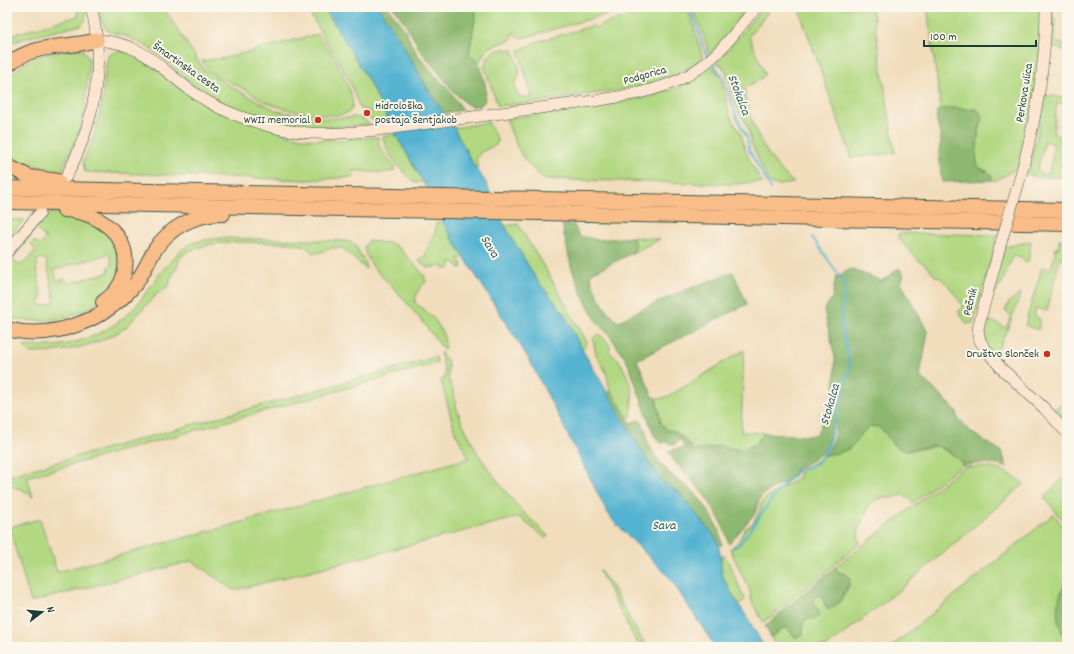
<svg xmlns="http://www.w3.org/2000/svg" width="1074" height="654" font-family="Dekko,sans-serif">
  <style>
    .green { fill: #b2d882; stroke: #688a5b; fill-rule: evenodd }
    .forest { fill: #8db870; stroke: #567a52 }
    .water { fill: #52b3d1; stroke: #387882 }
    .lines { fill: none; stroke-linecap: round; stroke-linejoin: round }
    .stream { stroke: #52b3d1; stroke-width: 2 }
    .secondary-casing { stroke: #3e5548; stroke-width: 12 }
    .highway-casing { stroke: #3e5548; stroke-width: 16 }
    .secondary { stroke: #fce5d0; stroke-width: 11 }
    .highway { stroke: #f8bd89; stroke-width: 14 }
    .secondary-bridge-casing { stroke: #3e5548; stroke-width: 12; stroke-linecap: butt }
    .secondary-bridge { stroke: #fce5d0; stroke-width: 11 }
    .poi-dot { fill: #c8321e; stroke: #fbf7ec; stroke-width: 1.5 }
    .labels { text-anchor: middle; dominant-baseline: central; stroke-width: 4; stroke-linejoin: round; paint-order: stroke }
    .street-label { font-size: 12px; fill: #1f3d34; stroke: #fbf7ec }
    .poi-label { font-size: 12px; fill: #1f3d34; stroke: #fbf7ec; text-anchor: end }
    .water-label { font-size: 13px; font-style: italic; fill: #2e6063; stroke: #fbf7ec }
  </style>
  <rect width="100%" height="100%" fill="#fbf7ec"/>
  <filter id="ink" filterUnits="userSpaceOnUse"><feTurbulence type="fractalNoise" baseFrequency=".025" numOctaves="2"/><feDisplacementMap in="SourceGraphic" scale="8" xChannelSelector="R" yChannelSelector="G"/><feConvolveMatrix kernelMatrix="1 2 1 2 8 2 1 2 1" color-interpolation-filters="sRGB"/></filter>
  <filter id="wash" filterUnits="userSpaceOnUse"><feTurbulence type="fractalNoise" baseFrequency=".012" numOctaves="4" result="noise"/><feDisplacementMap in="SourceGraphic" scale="16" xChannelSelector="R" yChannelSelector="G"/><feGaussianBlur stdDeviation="0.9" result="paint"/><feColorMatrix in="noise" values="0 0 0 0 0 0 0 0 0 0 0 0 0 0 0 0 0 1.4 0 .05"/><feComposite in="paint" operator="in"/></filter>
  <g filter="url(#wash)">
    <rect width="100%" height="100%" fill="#f1ddbc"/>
    <!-- green -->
    <g class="green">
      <path d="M78,7H85L86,12L85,21L81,25L22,39L7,45V36L78,16Z"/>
      <path d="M98,7H163L203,68L228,85L277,111L327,119L355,117L363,119L369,124C312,133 253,123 204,92C185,80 170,63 152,50C144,45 134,39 125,36C119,34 113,33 107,30L101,20Z"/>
      <path d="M306,7H324L368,80L389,121L375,123L368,116L371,114L368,110L360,109L349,80Z"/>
      <path d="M472,7H632L526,37L519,38L514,32L512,33L513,38C496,48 488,41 479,63L469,54L476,13Z"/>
      <path d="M650,7H684L691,17L703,59L681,73L646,86L531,103L498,106L484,66C489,51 498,47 513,50L519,67L520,74L514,86L518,96L532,98L519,51L536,42L592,26L598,28L600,25L634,15L633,12Z"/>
      <path d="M690,7H748L725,37L709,54C704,38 700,21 690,7Z"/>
      <path d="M762,7H772L749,36L765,74L761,79L746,87C743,93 746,99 747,105C755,135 770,163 794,183L780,185L771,184L768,180L751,143V139L746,123L737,108L732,87L722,65L716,63L742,33Z"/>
      <path d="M798,7H872L895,153L852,158Z"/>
      <path d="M927,7H1043L1039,74L1019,167L1004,176L996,180H991V176L985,170L979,168C973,154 978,134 982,120L976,109H941Z"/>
      <path d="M1050,7H1052V15L1055,19V42L1067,45V51L1049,46Z"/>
      <path d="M318,34C327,47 357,93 352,108C347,124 284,110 271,104C260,100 252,93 242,88C227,80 212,76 202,61L225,58Z"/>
      <path d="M74,49L83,50L89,59L85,109L78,135L62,170C43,167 23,166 7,154V79L12,73L35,56Z"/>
      <path d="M119,51C144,51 165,81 186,92C202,101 222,107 239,114C256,121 275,131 293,136C318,143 352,139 378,137L379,146L395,168L394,171L380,173L353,170L354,177L308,180L85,172L83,162L95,132L102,103L105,73L108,56L114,52Z"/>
      <path d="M711,66C727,76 724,104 731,118C734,124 738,128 741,134C743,138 742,142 744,146C747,158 755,169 760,180L763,182L733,184L543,179C538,173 531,168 526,161C516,149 512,133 506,119L649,97L674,89L683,85L696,77Z"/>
      <path d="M1044,95L1067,98V104L1057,103L1053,133L1067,139V177H1036L1027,174L1037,136ZM1045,140L1054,145L1049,173L1043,174L1037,171Z"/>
      <path d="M488,122L498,140L496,145C488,149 478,151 476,161L479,168L474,166L454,128Z"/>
      <path d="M396,135L423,182L415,183C402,170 385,155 383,136Z"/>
      <path d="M47,213H55L68,214L95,221L119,244L120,277C114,285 108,295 100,301C74,321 38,324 7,318V262ZM36,229L46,238L39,245L34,241L31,245L36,250L27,261L25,260L20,266L12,259ZM109,254L112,265L108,267L109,272L68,284L66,279L57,281L54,270ZM40,258L43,259H46L55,302L44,306L40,304L39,301L42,299L36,267L38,265L36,263Z"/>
      <path d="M7,220H24L7,240Z"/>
      <path d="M444,222L452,239L465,257L458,259L462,264L461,269L453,262H451V267L448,269L439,266L428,268L419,261L421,258L425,256C427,252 427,248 429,244C433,236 437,232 436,223Z"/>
      <path d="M518,224L522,231L549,275L587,342L586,345L582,349L563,312L536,279L505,226Z"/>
      <path d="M902,233L998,235L973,323L967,324L958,311L964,307C958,299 945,277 935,276C931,271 926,263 919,261L898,238V234Z"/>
      <path d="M632,237L660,239L632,253L636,246Z"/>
      <path d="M222,238L347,241L354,244L365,262L366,269L342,248H332L315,254L303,245L286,243L235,242L211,244L188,251L180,258L177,267L171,277L169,286L158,293L125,328C97,346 63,353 30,353L23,346C36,346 49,347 62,345C83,342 113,329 128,314C148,295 167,257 189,245C199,240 210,239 222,238Z"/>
      <path d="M1059,239L1065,241L1067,245V258L1060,257L1047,311L1036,308L1034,315L1040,319L1038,330L1025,325L1042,267L1051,269L1055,255V249L1059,248Z"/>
      <path d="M368,241L391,243L400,249L424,275L426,282C419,288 416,292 415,302C418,307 423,307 427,312C438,322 446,334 445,349L444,350C430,331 415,312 399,294C386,278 369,269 364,248Z"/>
      <path d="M1031,241L1028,263L1024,260L1013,255L1002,283L985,307L1005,247Z"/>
      <path d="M1021,293L1009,326L994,357L987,350L982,324C990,318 997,324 1006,328L1011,315L1005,311L1009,302Z"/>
      <path d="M598,334C603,337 609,342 610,348C610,352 608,350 611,354C613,356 616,357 618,359C623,366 634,389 632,397C632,404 631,409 631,416L628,419L610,390L606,372L596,354L593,339Z"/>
      <path d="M744,350L741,432L764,433L756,444L741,450L719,446L701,450H692L675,431L667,430L661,423L656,398L659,399L669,396Z"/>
      <path d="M440,352L447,360L448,365V378L453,390L457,410L462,422L478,454L501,486L519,508L548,536L545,538L519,517L236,590L232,589L192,561L31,602L9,527L40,519L57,572L221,528L469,458L455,432L441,380L444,379L445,372Z"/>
      <path d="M436,357L437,363L27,477L33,497L22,489L7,486V476Z"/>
      <path d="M1067,403V427L1052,409Z"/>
      <path d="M876,426C886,431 899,444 909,451L937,446L957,457L963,465L950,473L913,503L907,497L902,495L891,498H882L877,499L869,505L859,528L858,536L860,543L776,613L763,622L752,602L749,588L746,583L730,549L738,542L745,529L753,523L759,512L761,504L766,498L797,479L801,470L820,459L824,455L839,452L850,447L857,438L865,430L870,427Z"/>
      <path d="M965,467C989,466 1005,468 1024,484L902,588L827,647H776L771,637L784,628H788L792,634L804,629L803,624L806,619L819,612L813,605L814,597L819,594L822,596L825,605L842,600C845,591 853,584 848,575L838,572L835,567L961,469Z"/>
      <path d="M1067,474V516L1062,519L1044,497Z"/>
      <path d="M1054,514L1067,532V582L1065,583L1062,633L1067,642V647H891Z"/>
      <path d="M723,555L728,561L745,600L739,604C730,591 714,571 723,555Z"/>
      <path d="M599,570C619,592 629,622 647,647H639Z"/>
    </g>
    <!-- forest -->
    <g class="forest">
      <path d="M378,7H388L401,25L405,29L411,44L416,52L439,80L447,87L463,110L443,113C420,78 402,41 378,7Z"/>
      <path d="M393,7H472L476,12L469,54L479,63L485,84L486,91L484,102L480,106H471L465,103L456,94L420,50L407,26Z"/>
      <path d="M951,108L976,109L980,112L982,120L978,133L976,163L979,168L988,172L992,176L991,180L942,182C941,172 939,162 939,152C939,148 941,144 941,140C940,129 935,122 937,111L941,109Z"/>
      <path d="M562,225H574L579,236L598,240L632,237L636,246L632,253L590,274C595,293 603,309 618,322L638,311L681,292L733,272L747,304L637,360L653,397L656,398L661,423L667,430C679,432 686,439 692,450H701L719,446L741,450L756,444L764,433L809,436L817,434L834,393L835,374V357L824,310L832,298L836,277L851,269L882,281L899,268L904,276L901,283L928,332L920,376L957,411V417L972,433L1001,451L1007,467L988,463L963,465C958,458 945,447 936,446C922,445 907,456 894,445C887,439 884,424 872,427C861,429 858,441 850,448C843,453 832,454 824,455C832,447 836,433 836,422L833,423C831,431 830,443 824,450C818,458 804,465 795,470V475L789,480L771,489L760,497L755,513L729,544C724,523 711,503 698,487C688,475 675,465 668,451L684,448L682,440H678L674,445L666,442L661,443L654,435L630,368L625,358L608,333L599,325L583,297L571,266Z"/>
      <path d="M610,390L623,410L630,423L639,420C650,432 643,435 649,445C654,456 667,472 676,479C681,484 688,486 693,491C706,506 720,525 722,545H719L716,538L680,494L667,485L655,472L607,394Z"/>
      <path d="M835,567L838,572L848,575C851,581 850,583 846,589C840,598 840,607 828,609L825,605L822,596L819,595L814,597V604L819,612L818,617L813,619H806L803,624V634L799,637H795L788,628H784L771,637L765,626Z"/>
      <path d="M1067,582V642C1054,618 1054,608 1065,583Z"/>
    </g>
    <!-- water -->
    <path class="water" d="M324,7H378L399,38L428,90L454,128L474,166L485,181L505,226L536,279L563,312L582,349L650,465L663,482L680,494L716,538L719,545L722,574L732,594L750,622L764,647H715L670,578L615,523L607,512L558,415L527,356L449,233L423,182L396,135L368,80Z"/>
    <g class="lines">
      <!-- stream -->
      <g class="stream">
        <path d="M687,7C692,14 696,22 698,30C702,39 702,50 708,57"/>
        <path d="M712,62L724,79L737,118L747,138L749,150L771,189"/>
        <path d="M732,548L739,545L778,491L796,472L818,462L828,446L838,408L850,368L841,321L845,284L812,237"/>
      </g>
    </g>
  </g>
  <g filter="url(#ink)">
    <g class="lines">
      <defs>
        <g id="secondary">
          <path d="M97,40C148,43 163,74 202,98C223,112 249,120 272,127C317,139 363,132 408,126C442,121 475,117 508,112C537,108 565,105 594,101C624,96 653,92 681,79C714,63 734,34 756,7"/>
          <path d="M66,177C94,125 106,65 91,7"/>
          <path d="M1019,182C1035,123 1046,68 1046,7"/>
          <path d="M1002,239L980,320L978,329L980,341L990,355L1002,369L1044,408L1067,433"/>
          <path d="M7,252L40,213"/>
        </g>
        <g id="highway">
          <path d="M7,66C32,42 67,49 97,40"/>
          <path d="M7,166L30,177L58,181"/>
          <path d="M7,188L1067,210"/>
          <path d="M7,202L1067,224"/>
          <path d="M64,210C96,212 130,233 125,269C123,284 115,294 103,302"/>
          <path d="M7,329C53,341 107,320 136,283C143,273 148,262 154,251C169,227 195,214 223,214"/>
        </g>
      </defs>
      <!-- secondary casing -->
      <use href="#secondary" class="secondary-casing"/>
      <!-- highway casing -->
      <use href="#highway" class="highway-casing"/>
      <!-- secondary -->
      <use href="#secondary" class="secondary"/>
      <!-- highway -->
      <use href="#highway" class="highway"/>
      <defs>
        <path id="secondary-bridge" d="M1002,239L1019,182"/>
      </defs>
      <!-- secondary-bridge casing -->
      <use href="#secondary-bridge" class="secondary-bridge-casing"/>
      <!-- secondary-bridge -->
      <use href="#secondary-bridge" class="secondary-bridge"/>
    </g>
  </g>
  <!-- markers -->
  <g class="poi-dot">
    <circle cx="367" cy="113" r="4"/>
    <circle cx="318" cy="120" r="4"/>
    <circle cx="1047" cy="354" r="4"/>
  </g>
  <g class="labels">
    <!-- street labels -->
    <g class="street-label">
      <text transform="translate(186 68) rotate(35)">Šmartinska cesta</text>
      <text transform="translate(645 76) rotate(-16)">Podgorica</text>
      <text transform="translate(1025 93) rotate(-81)">Perkova ulica</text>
      <text transform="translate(971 302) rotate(-76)">Pečnik</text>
    </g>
    <!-- poi labels -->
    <g class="poi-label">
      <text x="375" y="106" text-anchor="start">Hidrološka<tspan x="375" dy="14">postaja Šentjakob</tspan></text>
      <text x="310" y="120">WWII memorial</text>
      <text x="1039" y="354">Društvo Slonček</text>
    </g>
    <!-- water labels -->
    <g class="water-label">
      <text transform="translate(738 95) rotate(69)">Stokalca</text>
      <text transform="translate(489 247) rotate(59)">Sava</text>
      <text transform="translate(831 405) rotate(-74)">Stokalca</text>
      <text x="664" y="526">Sava</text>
    </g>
  </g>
  <!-- margin -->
  <rect width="1074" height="654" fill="none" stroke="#fbf7ec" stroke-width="24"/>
  <!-- north arrow -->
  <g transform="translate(42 612) rotate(74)" stroke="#fbf7ec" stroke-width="3" paint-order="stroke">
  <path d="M0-3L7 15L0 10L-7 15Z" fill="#1f3d34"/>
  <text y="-6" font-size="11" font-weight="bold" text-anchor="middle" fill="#1f3d34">N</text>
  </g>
  <!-- scale -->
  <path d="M924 40v6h112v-6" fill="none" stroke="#1f3d34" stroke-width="2"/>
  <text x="930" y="40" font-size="12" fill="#1f3d34" stroke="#fbf7ec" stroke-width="3" paint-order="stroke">100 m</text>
</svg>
